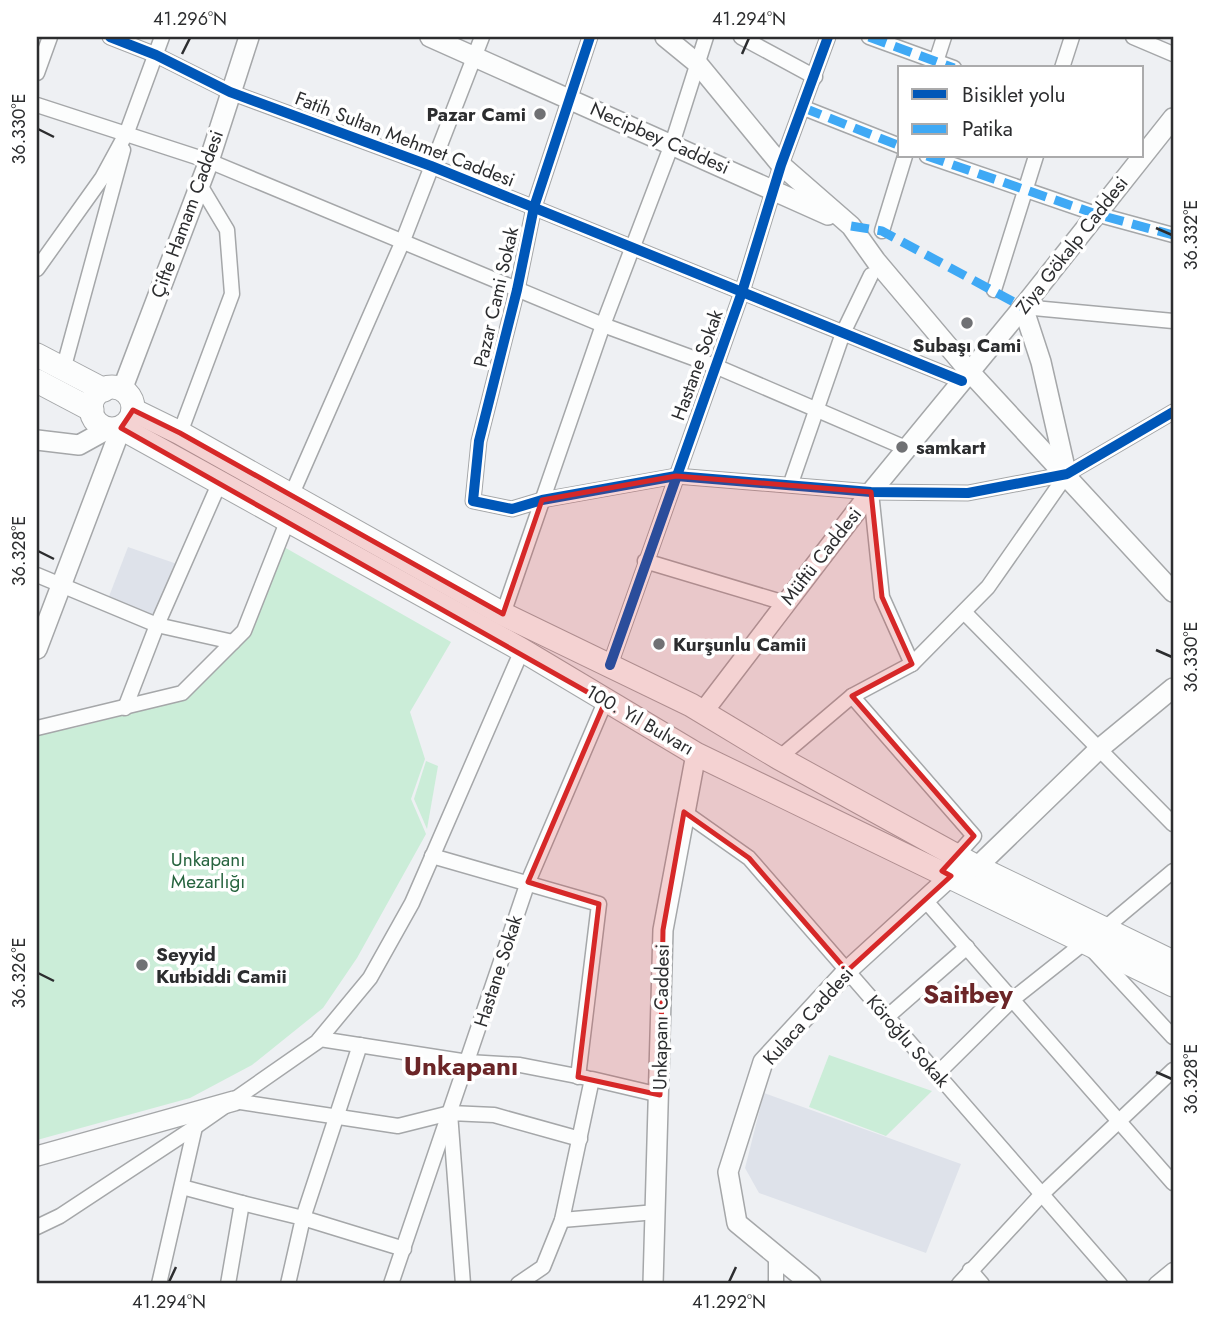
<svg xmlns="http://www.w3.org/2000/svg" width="1210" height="1321" font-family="Jost,sans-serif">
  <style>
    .built { fill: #dee2ea }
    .green { fill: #cbedd8 }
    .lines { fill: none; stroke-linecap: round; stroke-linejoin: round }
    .street-casing { stroke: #a5a7a9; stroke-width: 17 }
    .secondary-casing { stroke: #a5a7a9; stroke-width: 22 }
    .primary-casing { stroke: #a5a7a9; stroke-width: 25 }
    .street { stroke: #fcfdfd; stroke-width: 14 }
    .secondary { stroke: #fcfdfd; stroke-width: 19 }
    .primary { stroke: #fcfdfd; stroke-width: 23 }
    .quiet { stroke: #3fa9f5; stroke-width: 9; stroke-dasharray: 18 9; stroke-linecap: butt }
    .cycleway-casing { stroke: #fff; stroke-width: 15 }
    .cycleway { stroke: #0057b8; stroke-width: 10 }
    .marked { fill: #d62828; fill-opacity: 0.2; stroke: #d62828; stroke-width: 5; stroke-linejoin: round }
    .ticks { fill: none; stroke: #2c2d2f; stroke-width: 2.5 }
    .poi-dot { fill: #707174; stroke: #fff; stroke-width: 2.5 }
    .labels { text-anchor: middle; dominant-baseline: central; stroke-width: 7; stroke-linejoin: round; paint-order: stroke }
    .poi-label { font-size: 19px; font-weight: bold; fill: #2c2d2f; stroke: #fff; text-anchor: start }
    .street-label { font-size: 19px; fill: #2c2d2f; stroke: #fff }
    .park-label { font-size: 19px; fill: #286540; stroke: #fff }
    .district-label { font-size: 26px; font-weight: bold; fill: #6b2527; stroke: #fff }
    .neatline { fill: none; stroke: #2c2d2f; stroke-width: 2.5 }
    .ticks-label { font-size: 18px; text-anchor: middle; fill: #2c2d2f }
  </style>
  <rect width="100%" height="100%" fill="#eef0f3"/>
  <!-- built -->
  <g class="built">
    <path d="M128,547L177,564L155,616L108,599Z"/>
    <path d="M764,1093L961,1164L926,1253L759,1193L745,1168Z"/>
  </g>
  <!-- green -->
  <g class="green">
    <path d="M284,547L451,642L410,712L425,759L411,799L426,834L357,958L323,1008L252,1065L190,1098L37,1140V733L74,728L186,699L249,633Z"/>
    <path d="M426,761L438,766L427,829L414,799Z"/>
    <path d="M829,1055L932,1091L886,1136L809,1107Z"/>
  </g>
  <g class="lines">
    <defs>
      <g id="street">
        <path d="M110,37L156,55L230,92L431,166L962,381"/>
        <path d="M590,37L534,207L517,290L479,441L473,501L512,509L542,500L676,476L871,492L968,493L1067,474L1173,412"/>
        <path d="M741,37L815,77"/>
        <path d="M869,37L954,68"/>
        <path d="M1133,37L1173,54"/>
        <path d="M934,68L944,37"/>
        <path d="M1062,68L1072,37"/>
        <path d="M37,73L50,37"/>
        <path d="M37,105L209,161L603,325L715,366L908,449"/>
        <path d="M804,108L900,146"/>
        <path d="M927,156L1096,214L1173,235"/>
        <path d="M882,231L905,156"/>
        <path d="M37,269L102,178L127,132L162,37"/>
        <path d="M994,290L1036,156"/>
        <path d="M1023,307L1173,321"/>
        <path d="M63,370L123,150"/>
        <path d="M180,433L232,294L227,230L200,185"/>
        <path d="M791,483L843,333L871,275"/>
        <path d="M871,492L882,597L912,664"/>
        <path d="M291,496L402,243L482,37"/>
        <path d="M645,561L785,603"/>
        <path d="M37,575L157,625L233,642"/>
        <path d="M964,612L1173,824"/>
        <path d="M503,614L603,325L672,144L706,37"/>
        <path d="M610,665L742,292L781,165L828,37"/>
        <path d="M852,696L974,836L957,855"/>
        <path d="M125,708L157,625L219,484"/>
        <path d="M37,728L182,693L244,631L287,522"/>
        <path d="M779,758L852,696L912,664L988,587L1067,474"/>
        <path d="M684,812L749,858L1120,1284"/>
        <path d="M432,856L599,904L578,1077"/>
        <path d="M925,900L1173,1183"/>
        <path d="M1105,928L1173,871"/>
        <path d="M887,1017L967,947"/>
        <path d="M320,1039L468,1062L520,1065L587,1078"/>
        <path d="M360,1045L303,1218L404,1249"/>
        <path d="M937,1074L1013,999L1085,942L1173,1037"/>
        <path d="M234,1101L398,1126L450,1113"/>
        <path d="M182,1187L242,1203L228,1284"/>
        <path d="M242,1203L303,1218L288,1284"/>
        <path d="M562,1220L656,1212"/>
        <path d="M37,1227L60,1216L195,1127L317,1042L370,978L412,903L522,650"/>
        <path d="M970,1270L982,1284"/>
        <path d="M159,1284L195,1127"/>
        <path d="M391,1284L528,882L605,702"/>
        <path d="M463,1284L450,1113L494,1115L580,1139"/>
        <path d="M518,1284L543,1267L562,1220L592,1079L660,1095"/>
        <path d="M776,1284V1256"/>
        <path d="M959,1284L1042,1194L1173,1070"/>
        <path d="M1156,1284L1173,1270"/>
      </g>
      <g id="secondary">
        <path d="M430,37L828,215"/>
        <path d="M665,37L698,64L781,165L851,226L876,261L969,371L1173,592"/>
        <path d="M1023,307L1041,362L1066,472"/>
        <path d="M122,390L209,161L249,37"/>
        <path d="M37,440L79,445L108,429"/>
        <path d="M37,649L121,428"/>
        <path d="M703,712L871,492L1023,307L1173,118"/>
        <path d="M977,867L1099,749L1173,688"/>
        <path d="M37,1156L234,1101"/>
        <path d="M653,1284L663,930L696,754"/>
        <path d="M811,1284L737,1223L728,1172L763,1062L847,971L951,876"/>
      </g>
      <g id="primary">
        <path d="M37,355L104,390"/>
        <path d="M37,381L92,410"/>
        <circle cx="112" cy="408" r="21"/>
        <path d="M133,410L180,433L503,614L691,705L779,758L977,867L1173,962"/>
        <path d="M121,428L522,650L696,754L1173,985"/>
      </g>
    </defs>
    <!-- street casing -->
    <use href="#street" class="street-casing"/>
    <!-- secondary casing -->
    <use href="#secondary" class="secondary-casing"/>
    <!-- primary casing -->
    <use href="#primary" class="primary-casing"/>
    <!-- street -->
    <use href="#street" class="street"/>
    <!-- secondary -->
    <use href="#secondary" class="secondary"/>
    <!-- primary -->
    <use href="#primary" class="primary"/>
    <!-- quiet -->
    <g class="quiet">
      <path d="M869,37L954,68"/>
      <path d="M804,108L900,146"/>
      <path d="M927,156L1096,214L1173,235"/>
      <path d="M851,226L882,231L1023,307"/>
    </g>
    <defs>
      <g id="cycleway">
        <path d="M110,37L156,55L230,92L431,166L962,381"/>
        <path d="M590,37L534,207L517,290L479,441L473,501L512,509L542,500L676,476L871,492L968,493L1067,474L1173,412"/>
        <path d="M610,665L742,292L781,165L828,37"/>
      </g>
    </defs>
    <!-- cycleway casing -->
    <use href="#cycleway" class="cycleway-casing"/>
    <!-- cycleway -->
    <use href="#cycleway" class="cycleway"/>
  </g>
  <!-- marked area -->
  <path class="marked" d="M133,410L180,433L503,614L542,500L676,476L871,492L882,597L912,664L852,696L974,836L942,871L951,876L847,971L749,858L684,812L663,930L660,1095L578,1077L599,904L528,882L605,702L121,428Z"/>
  <!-- ticks -->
  <path class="ticks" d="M182,54L190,38M742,54L749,38M38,129L54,137M1156,228L1172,235M38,551L54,559M1156,650L1172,657M38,973L54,981M1156,1072L1172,1079M169,1282L176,1267M729,1282L736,1267"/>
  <!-- markers -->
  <g class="poi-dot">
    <circle cx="540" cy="114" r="7"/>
    <circle cx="967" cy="323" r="7"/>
    <circle cx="902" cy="447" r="7"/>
    <circle cx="659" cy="644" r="7"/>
    <circle cx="142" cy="965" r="7"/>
  </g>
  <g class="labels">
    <!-- poi labels -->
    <g class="poi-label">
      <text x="526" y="114" text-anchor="end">Pazar Cami</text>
      <text x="967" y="345" text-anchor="middle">Subaşı Cami</text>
      <text x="916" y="447">samkart</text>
      <text x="673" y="644">Kurşunlu Camii</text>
      <text x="156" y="954">Seyyid<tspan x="156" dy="22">Kutbiddi Camii</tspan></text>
    </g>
    <!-- street labels -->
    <g class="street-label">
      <text transform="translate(660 138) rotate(24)">Necipbey Caddesi</text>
      <text transform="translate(405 139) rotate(21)">Fatih Sultan Mehmet Caddesi</text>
      <text transform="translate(187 214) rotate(-70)">Çifte Hamam Caddesi</text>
      <text transform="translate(1072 245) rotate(-52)">Ziya Gökalp Caddesi</text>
      <text transform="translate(496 297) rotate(-77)">Pazar Cami Sokak</text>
      <text transform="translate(697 365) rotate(-70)">Hastane Sokak</text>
      <text transform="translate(821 556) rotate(-52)">Müftü Caddesi</text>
      <text transform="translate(640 720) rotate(30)">100. Yıl Bulvarı</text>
      <text transform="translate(498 971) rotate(-72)">Hastane Sokak</text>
      <text transform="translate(808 1016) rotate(-48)">Kulaca Caddesi</text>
      <text transform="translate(661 1017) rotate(-89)">Unkapanı Caddesi</text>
      <text transform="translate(908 1041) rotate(49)">Köroğlu Sokak</text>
    </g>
    <!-- park labels -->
    <g class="park-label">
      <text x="208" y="859">Unkapanı<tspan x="208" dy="22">Mezarlığı</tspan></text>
    </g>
    <!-- district labels -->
    <g class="district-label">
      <text x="968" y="994">Saitbey</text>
      <text x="461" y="1066">Unkapanı</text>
    </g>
  </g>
  <!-- border -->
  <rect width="1210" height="1321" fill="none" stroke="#ffffff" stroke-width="77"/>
  <!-- legend -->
  <rect x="898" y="66" width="245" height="91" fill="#ffffff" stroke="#ababac" stroke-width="2"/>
  <rect x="912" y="89" width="35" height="10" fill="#0057b8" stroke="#ababac" stroke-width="2"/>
  <text x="962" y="102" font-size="21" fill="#2c2d2f">Bisiklet yolu</text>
  <rect x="912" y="124" width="35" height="10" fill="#3fa9f5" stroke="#ababac" stroke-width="2"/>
  <text x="962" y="136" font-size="21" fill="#2c2d2f">Patika</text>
  <rect x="38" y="38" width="1134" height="1244" class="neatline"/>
  <g class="ticks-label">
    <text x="190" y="25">41.296°N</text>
    <text x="749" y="25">41.294°N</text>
    <text transform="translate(19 129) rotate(-90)" y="6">36.330°E</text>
    <text transform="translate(1191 235) rotate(-90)" y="6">36.332°E</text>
    <text transform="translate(19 551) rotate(-90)" y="6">36.328°E</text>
    <text transform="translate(1191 657) rotate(-90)" y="6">36.330°E</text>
    <text transform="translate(19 973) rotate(-90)" y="6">36.326°E</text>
    <text transform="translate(1191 1079) rotate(-90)" y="6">36.328°E</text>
    <text x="169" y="1308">41.294°N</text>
    <text x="729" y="1308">41.292°N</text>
  </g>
</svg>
